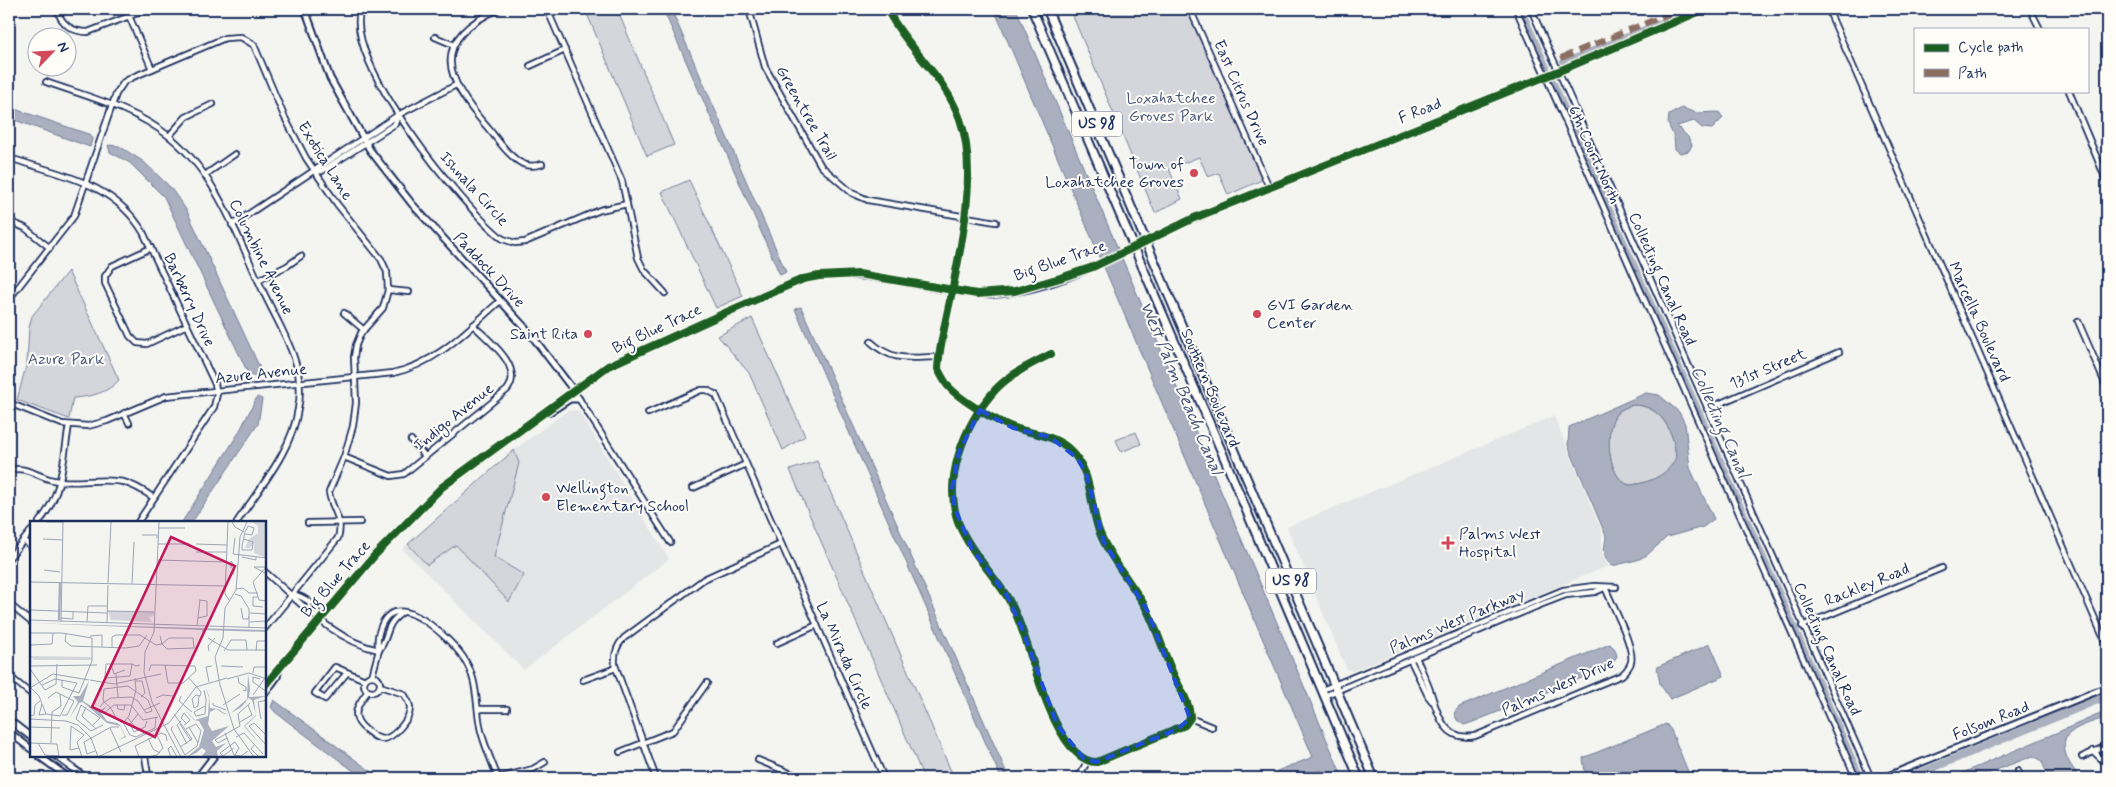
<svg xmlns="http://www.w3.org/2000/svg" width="2116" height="787" font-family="Mynerve,sans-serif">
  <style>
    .built { fill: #e4e5e6 }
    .green { fill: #d4d6db; stroke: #78829c }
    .water { fill: #aab0bf; stroke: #717c98; fill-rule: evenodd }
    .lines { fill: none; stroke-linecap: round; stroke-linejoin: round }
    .canal { stroke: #aab0bf; stroke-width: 4.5 }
    .river { stroke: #aab0bf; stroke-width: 8 }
    .minor-casing { stroke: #1b2f5e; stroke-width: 8 }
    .tertiary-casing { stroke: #1b2f5e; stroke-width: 9 }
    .trunk-casing { stroke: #1b2f5e; stroke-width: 11 }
    .minor { stroke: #fdfcf7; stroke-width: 4.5 }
    .tertiary { stroke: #fdfcf7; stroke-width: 5 }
    .trunk { stroke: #fdfcf7; stroke-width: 7 }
    .quiet { stroke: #8d6e63; stroke-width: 6; stroke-dasharray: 12 6; stroke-linecap: butt }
    .cycleway-casing { stroke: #fdfcf7; stroke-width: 11 }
    .cycleway { stroke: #1b5e20; stroke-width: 8 }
    .marked { fill: #1d4ed8; fill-opacity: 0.2; stroke: #1d4ed8; stroke-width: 4; stroke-dasharray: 10 6; stroke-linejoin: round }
    .poi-dot { fill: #d1495b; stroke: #fdfcf7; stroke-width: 2 }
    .labels { text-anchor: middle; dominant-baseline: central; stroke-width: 4; stroke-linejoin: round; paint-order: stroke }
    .shield { fill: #fdfcf7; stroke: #5f6c8c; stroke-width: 1 }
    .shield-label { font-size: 15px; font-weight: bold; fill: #1b2f5e }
    .street-label { font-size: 16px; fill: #1b2f5e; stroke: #fdfcf7 }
    .park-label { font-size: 16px; fill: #49597d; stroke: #fdfcf7 }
    .poi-label { font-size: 16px; fill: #1b2f5e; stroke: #fdfcf7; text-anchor: start }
    .water-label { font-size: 18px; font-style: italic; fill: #46567b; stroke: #fdfcf7 }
    .inset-river { fill: none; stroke: #aab0bf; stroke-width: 2.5 }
    .inset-road { fill: none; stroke: #9da5b6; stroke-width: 1 }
    .view { fill: #c2185b; fill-opacity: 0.15; stroke: #c2185b; stroke-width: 2.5 }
    .inset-edge { fill: none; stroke: #1b2f5e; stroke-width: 2.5 }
  </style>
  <rect width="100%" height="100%" fill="#f4f4f1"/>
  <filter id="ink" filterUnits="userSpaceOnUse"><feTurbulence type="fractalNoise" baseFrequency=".02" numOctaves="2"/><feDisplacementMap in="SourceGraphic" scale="10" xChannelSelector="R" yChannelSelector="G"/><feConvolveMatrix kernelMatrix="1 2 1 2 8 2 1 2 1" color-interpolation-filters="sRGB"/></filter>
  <g filter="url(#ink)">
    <!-- built -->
    <g class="built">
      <path d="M578,410L669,559L524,670L402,549L514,450L567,411Z"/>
      <path d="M1554,416L1602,532V554L1608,566L1353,671L1346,668L1287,527Z"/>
    </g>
    <!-- green -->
    <g class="green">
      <path d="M585,9H617L674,145L647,156Z"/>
      <path d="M1070,9H1188L1264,179L1228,195L1219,173L1208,177L1199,157L1169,169L1182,199L1155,213Z"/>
      <path d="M689,180L743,296L716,308L662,192Z"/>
      <path d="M68,271L119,380C108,393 90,397 73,398L69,419L17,400L27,362L29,328L32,316Z"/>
      <path d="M752,318L805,436L783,450L749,373L718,336Z"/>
      <path d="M1631,405C1661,404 1674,431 1676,458C1669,475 1647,484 1629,485C1607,478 1603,428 1617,413C1621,409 1627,407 1631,405Z"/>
      <path d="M1136,432L1141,444L1121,452L1116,440Z"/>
      <path d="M514,450L519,463L494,557L524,575L509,602L456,545L427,565L408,544Z"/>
      <path d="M817,461L954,778H924L790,470Z"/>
    </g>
    <!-- water -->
    <g class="water">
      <path d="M663,9H671L786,272L780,275Z"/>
      <path d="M994,9H1016L1343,778H1324L1321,770L1297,778H1280L1277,771L1313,757Z"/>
      <path d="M9,107L91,135L92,139L90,147L9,118Z"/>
      <path d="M1682,108L1696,113L1719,112L1723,118L1712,129L1702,128L1694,121L1677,126L1688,137L1692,145L1689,151L1680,153L1675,149L1674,137L1668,124L1669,115Z"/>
      <path d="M108,145L119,146L144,162L170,187L187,211L259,366L260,373L257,377L249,375L164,197L130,163L110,152Z"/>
      <path d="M801,307L1009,778H1001L795,309Z"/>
      <path d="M1646,393L1659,395L1679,412L1685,424L1690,468L1714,519L1703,527L1667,537L1647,555L1637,560L1612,566C1601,557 1605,547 1606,536L1572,455L1568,445L1569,427ZM1632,405C1661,404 1674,431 1676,457C1669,475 1647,484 1629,485C1607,478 1603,427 1618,412C1621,409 1627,407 1632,405Z"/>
      <path d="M257,397L262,399L258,424L192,522H182L238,434Z"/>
      <path d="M1610,644L1615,649L1617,656L1613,663L1589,675L1473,722L1464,725L1457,720L1454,713L1459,707Z"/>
      <path d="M1710,644L1724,676L1670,699L1660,684L1657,667Z"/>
      <path d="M274,700L380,778H363L275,712L271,707Z"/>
      <path d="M2107,711V717C2097,721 2079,725 2070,733C2056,745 2071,768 2081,778H2049L2041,760L2033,756L1975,778L1959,776L1960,774Z"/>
      <path d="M1666,724L1671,730L1689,774L1677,778H1586L1583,758Z"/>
    </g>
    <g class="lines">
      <!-- canal -->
      <g class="canal">
        <path d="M1522,9L1548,68"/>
        <path d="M1562,62L1691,9"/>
        <path d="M1552,77L1862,778"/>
      </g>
      <!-- river -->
      <path class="river" d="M1908,778L2107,696"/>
      <defs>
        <g id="minor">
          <path d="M57,9C61,24 72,32 88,32L148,9"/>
          <path d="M126,9L152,69"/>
          <path d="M361,9C341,59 463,208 503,239L515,243L525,242L600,210L627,204"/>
          <path d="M499,9C428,40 445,80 488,128C498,140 510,158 523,164C530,167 536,166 542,164"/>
          <path d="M547,9L622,181L638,258L644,270L665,293"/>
          <path d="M749,9L765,67L821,166L852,193L868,200L996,222"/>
          <path d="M887,9C907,49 945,76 960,119C979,172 960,254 948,310C944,329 939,349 938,369C941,375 944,381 948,386C959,399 998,423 1015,428C1033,434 1053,435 1068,448C1093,470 1089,503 1099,531C1110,559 1130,581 1145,606C1156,626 1162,648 1171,669C1177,685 1190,700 1190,718L1185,725L1097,762C1061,763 1037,675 1028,647C1022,629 1016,611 1006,595C991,572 972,553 961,529C940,483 964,424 996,389C1010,374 1033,363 1051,354"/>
          <path d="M1190,9L1269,187"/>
          <path d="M1516,9L1856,778"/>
          <path d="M1531,9L1871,778"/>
          <path d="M1828,9L2107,646"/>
          <path d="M2030,9L2040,29"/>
          <path d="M435,37L454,45"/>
          <path d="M530,66L565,50"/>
          <path d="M46,82C88,97 134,108 170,137C217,175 238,238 263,291C274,315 289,339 296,364C300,379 301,395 298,409C292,451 260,487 237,522"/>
          <path d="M2069,91L2107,182"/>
          <path d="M169,136L186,117L213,104"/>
          <path d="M16,160C65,176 114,184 143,232L215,384L217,394L214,407L138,522"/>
          <path d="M315,172L322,171L395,124L398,115"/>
          <path d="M205,175L235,154"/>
          <path d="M9,221L25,228L50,248"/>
          <path d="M232,225L398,115L456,85"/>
          <path d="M1146,240L1269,187L1559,71L1705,9"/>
          <path d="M151,248L112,266L105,276V283L130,336L137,343L147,344L187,325"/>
          <path d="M258,280L287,266L301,256"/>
          <path d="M388,290L409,292"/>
          <path d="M9,299L74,216L116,94L124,82L133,77L225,38L241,37L254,45L284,116L306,158L337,204L381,259L387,272L388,290L383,308L361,333L356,345L354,357L356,403L353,426L344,457L329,492C331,509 344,519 338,538L265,628"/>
          <path d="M344,313L364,330"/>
          <path d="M2078,321L2107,388"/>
          <path d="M871,342C894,363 910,357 939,357"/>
          <path d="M574,391L670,542"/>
          <path d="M9,403L62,424L88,426L107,421L166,396L393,373C438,363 467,330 500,301"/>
          <path d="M1707,409L1839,352"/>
          <path d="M124,413L129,423"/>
          <path d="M648,413L701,390H707L716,395L884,778"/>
          <path d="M411,440L425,456"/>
          <path d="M344,457L391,476L404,474L507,390C525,367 488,340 473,325"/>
          <path d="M9,471C22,464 39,477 53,480C76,485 100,477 123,482C135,485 144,491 154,498"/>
          <path d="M693,488L746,464"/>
          <path d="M39,522C63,494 63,461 69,425"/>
          <path d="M308,523L360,522"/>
          <path d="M24,540L31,547"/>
          <path d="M9,558L31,531"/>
          <path d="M265,572C299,601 334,641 379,650L372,676"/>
          <path d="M292,594C305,597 316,605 320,618"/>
          <path d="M9,604L31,622"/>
          <path d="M1802,626L1942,568"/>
          <path d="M777,643L817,625"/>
          <path d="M379,650C376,641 378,633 382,624C399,588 450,639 463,657C479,680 475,705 481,731C485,747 492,762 498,778"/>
          <path d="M379,650C391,634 383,626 403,612"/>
          <path d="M1416,657C1421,669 1427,681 1431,693C1438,716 1445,742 1475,736L1622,675C1626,671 1630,667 1631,662C1635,647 1611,603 1605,587"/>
          <path d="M1410,659L1428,696L1432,701"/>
          <path d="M346,674L325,699L315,693L335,667L365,680"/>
          <circle cx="372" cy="684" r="8"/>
          <path d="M9,676L31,694"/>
          <path d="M583,680L616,668"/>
          <path d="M1322,690L1563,590L1594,586L1616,587"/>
          <path d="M368,691C357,705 349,717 366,730C371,734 376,739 383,739C394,738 410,719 410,708C410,703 407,699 404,694L380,686"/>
          <path d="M1324,696L1540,605L1566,595L1595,592L1604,588"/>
          <path d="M478,709H507"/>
          <path d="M1190,718L1212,727"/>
          <path d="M2093,751L2107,764"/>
          <path d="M620,752L673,731L707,683"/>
          <path d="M145,756L148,775"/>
          <path d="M2082,757L2107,746"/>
          <path d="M758,760L802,778"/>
          <path d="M64,762L69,756"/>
          <path d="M2018,771L2021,778"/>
          <path d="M498,778L533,769L545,762"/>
          <path d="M656,778L615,665C614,654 616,646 624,638L704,579L781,544"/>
          <path d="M1078,778L1087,762"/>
        </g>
        <g id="tertiary">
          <path d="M305,9L330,78L370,150L412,204L529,332L574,391"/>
          <path d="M550,412L570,399H579"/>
          <path d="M265,685L375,555L442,487L468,468L608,366L803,279C863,266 918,289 977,294C1030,298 1102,266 1146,240"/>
          <path d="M265,693L277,677L279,668"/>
          <path d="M9,720L31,737"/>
          <path d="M9,732L31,749"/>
          <path d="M39,756L69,778"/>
          <path d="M56,756L86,778"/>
          <path d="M197,778L214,756"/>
          <path d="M1883,778L2107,687"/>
        </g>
        <g id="trunk">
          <path d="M1032,9L1221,450L1359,778"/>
          <path d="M1047,9L1374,778"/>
        </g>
      </defs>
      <!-- minor casing -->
      <use href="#minor" class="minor-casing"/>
      <!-- tertiary casing -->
      <use href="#tertiary" class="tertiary-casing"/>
      <!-- trunk casing -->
      <use href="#trunk" class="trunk-casing"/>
      <!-- minor -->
      <use href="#minor" class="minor"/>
      <!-- tertiary -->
      <use href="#tertiary" class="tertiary"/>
      <!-- trunk -->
      <use href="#trunk" class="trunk"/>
      <!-- quiet -->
      <path class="quiet" d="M1561,58L1680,9"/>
      <defs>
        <g id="cycleway">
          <path d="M887,9C907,49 945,76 960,119C979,172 960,254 948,310C944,329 939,349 938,369C941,375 944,381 948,386C959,399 998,423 1015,428C1033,434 1053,435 1068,448C1093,470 1089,503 1099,531C1110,559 1130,581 1145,606C1156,626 1162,648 1171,669C1177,685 1190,700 1190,718L1185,725L1097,762C1061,763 1037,675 1028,647C1022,629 1016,611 1006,595C991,572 972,553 961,529C940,483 964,424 996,389C1010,374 1033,363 1051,354"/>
          <path d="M265,685L375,555L442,487L608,366L725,313L803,279L819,276L859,274L977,294L1015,291L1060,278L1093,267L1194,218L1559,71L1705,9"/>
        </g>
      </defs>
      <!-- cycleway casing -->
      <use href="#cycleway" class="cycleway-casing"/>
      <!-- cycleway -->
      <use href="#cycleway" class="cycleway"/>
    </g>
  </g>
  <!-- marked area -->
  <path class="marked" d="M980,410L1013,428L1050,437L1077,458L1086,473L1104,542L1146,608L1190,718L1178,729L1097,762L1084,759L1057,725L1021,626L1007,596L972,549L955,509L952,488L959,452Z"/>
  <!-- markers -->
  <g class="poi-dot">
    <circle cx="1194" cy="173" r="5"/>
    <circle cx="1257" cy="314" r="5"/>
    <circle cx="588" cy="334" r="5"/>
    <circle cx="546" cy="497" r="5"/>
    <path d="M1445.5 535.5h5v5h5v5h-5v5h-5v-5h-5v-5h5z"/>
  </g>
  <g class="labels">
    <!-- shield labels -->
    <g class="shield">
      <rect x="1072" y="111.5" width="50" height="25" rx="4"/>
      <rect x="1266" y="568.5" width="50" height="25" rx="4"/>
    </g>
    <g class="shield-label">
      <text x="1097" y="124">US 98</text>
      <text x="1291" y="581">US 98</text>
    </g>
    <!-- street labels -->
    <g class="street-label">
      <text transform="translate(1241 93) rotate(66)">East Citrus Drive</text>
      <text transform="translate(1420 111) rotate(-22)">F Road</text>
      <text transform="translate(806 113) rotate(60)">Greentree Trail</text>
      <text transform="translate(1594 155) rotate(66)">6th Court North</text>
      <text transform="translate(325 161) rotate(58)">Exotica Lane</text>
      <text transform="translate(474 189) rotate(48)">Ishnala Circle</text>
      <text transform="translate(261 257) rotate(64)">Columbine Avenue</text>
      <text transform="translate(1060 261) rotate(-19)">Big Blue Trace</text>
      <text transform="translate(489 270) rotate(47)">Paddock Drive</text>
      <text transform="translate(1662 279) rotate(66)">Collecting Canal Road</text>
      <text transform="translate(189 300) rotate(65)">Barberry Drive</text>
      <text transform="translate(1979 322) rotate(66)">Marcella Boulevard</text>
      <text transform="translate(657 329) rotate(-25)">Big Blue Trace</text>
      <text transform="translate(1768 369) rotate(-23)">131st Street</text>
      <text transform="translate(261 374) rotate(-6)">Azure Avenue</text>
      <text transform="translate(1210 388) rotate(67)">Southern Boulevard</text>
      <text transform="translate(454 417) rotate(-39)">Indigo Avenue</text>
      <text transform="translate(336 579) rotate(-49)">Big Blue Trace</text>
      <text transform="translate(1867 585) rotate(-22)">Rackley Road</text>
      <text transform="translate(1457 621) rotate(-23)">Palms West Parkway</text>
      <text transform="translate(1827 649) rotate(66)">Collecting Canal Road</text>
      <text transform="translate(844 656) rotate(66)">La Mirada Circle</text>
      <text transform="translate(1558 687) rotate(-24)">Palms West Drive</text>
      <text transform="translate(1991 721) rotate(-22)">Folsom Road</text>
    </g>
    <!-- park labels -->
    <g class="park-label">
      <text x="1171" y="98">Loxahatchee<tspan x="1171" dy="18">Groves Park</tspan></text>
      <text x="66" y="359">Azure Park</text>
    </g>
    <!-- poi labels -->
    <g class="poi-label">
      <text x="1184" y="164" text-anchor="end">Town of<tspan x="1184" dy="18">Loxahatchee Groves</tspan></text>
      <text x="1267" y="305">GVI Garden<tspan x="1267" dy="18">Center</tspan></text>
      <text x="578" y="334" text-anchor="end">Saint Rita</text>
      <text x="556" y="488">Wellington<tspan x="556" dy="18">Elementary School</tspan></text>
      <text x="1459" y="534">Palms West<tspan x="1459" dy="18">Hospital</tspan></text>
    </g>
    <!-- water labels -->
    <g class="water-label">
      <text transform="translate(1181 388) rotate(67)">West Palm Beach Canal</text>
      <text transform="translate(1720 422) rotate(66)">Collecting Canal</text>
    </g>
  </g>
  <!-- overview -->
  <g transform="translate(30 521)">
    <rect width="236" height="236" fill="#f4f4f1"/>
    <path d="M222,1H236V37L224,32V22L220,27H215L219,18L228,12V5ZM78,90L124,91V95L119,96L122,101L81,99ZM0,135L62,136V139H4Z" fill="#d4d6db"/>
    <path d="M0,102L236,109L237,111L174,109L172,112V109ZM218,153L220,168L219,176L236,175L224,179L226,195L215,205L236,230L214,205L226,194L222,179L218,177L215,182L210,187L201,192L217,178ZM59,160L53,180L69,190L77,185L71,192L77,200L87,202L90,204L99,222L96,216L89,219L95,215L92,209L86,211L92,209L90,205L77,202L53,181L49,182L39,198L48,181L43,175H50ZM175,164L179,175L180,187L188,188L194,192H198L194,193L186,188L180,191L178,203L182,210L199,205L182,220L186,226L196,222L187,230L188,236H171L176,230L172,227L166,232L157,236L169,226L174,209L169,200L164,199L154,188L165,199L178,195L179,177Z" fill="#aab0bf"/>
    <path class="inset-river" d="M29,99L30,62"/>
    <path class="inset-road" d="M17,1H33M129,1L124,111L115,131L114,151L122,181L151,236M198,1L195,73L199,79M202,1L205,6L214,11M217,1L210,16L206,69L195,87L193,117L185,136L190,164L204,208L224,236M128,7H155M112,14H127V17M205,17L203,33L237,37M13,18L33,19M214,18L223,21L222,29H212V25L215,11L218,5L224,7L222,14L215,13M128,23H160M166,23L197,24M166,31H197M212,36L226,39V36M127,39L196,41M237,45L223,61L229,79L237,80M236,46H224L237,53M201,47V40L205,46L203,54M14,49L30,51M0,61L195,65M78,62L81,1M102,63L104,21M206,68L213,67L219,72H228M205,73L211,75L219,88V106M228,76H223V85L233,86M211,87L213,98H218L219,95M1,89L77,92M77,90L124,91M220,92L237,93M31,97L43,98V90M168,97L177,95V80L169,79M0,99L237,107M31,101L33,1M57,101L58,85H77M220,101L236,100M77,102L78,64M167,105L170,79M0,112H32L62,117V140L49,172L32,166V159M36,113L35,120L41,125L96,127L109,125L117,114M60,115L72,114V126M178,117L198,129H237M0,124L22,123L23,112M126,124L132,123L139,117H163L164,127L137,128L132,123L130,115M82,126V116L86,114H110L126,124M179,130L178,125L185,117M194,130L201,119H216L217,129M226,130L227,120H237M81,143L84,153L95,149M102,143L100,155L75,157L76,143H102L106,145L110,144M0,145L67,144M191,145L213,146M0,148L15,169L26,163L27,143M119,150L121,144H127L165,145L166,150L153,162H138L135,144M223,152L224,146H237M86,153L88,176M208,156L209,162L216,166V170L213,169M159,157L171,171L170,175L166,174L162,178L164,187L168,185L169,175M197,158L219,152L237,158M230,158L223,156V161L237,171M60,159L84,163L131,153M106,160H112L115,172L111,176M179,161L176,146L182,145M12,164L25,158L47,162M0,166L9,175L16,193L30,195L47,162M0,167L23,153L59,159M174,169L176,178V179L175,193L166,195L164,191L175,185M223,174L235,157M151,175L149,180L162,191M18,177L26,171L44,180L37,194H32M126,177L133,174L143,175M183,182V184L196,189M12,183L9,194L16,193M87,184L88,188L94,189L95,184M193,184L210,173M56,186L52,195L66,208M70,186L74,181L76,180L81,177L101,176L108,180L116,192L122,190L118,179L98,165L74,168L73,179L74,181L80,186L81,188L82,189L86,197L94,203L100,214L106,216L125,207L126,196M114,189L130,182M75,191L84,184H101L113,199L128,196M108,193L100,203L104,211L115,206L117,200M144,193L162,218L150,226M0,195L4,194L5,184L10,180M98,197L108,210M0,198L36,200L48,204L61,217L68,236L139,202L166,166L197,157M231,198L228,181L237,179M151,200L147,204L157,223M210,201L222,194L218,184M93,202L99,195L106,169L105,157M150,203L161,220M63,204L70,197L51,184L46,198L61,210L73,204M154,204L157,202L160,199L154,192L151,197L156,202M143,205L141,208L155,234L167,225L171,210L166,203L156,208M0,206L30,207M159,206L168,222M80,207L91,231M195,212L204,234L211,235L218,230M237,215L224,202L219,205L237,225M206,216L214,212L233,233M118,217L123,228L130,232M197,217L188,222L185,219L210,205L208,193L220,182M0,222L27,223L29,236M8,222L15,234L29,235M21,222L22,191L31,185L30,173M224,224L221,228L229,236M49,227L40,229L41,205L54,214L47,221L52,236M204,227L193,235L190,232L205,221L209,227L204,236M65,230L57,233L54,221L81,206H89M109,236L105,225L131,212L136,214L137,220M119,236L127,234L133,227L127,214M141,236L138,228L141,225L147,236"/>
    <path class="view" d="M141,16L205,45L125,216L62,186Z"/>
    <rect width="236" height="236" class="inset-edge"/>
  </g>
  <!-- margin -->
  <rect width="2116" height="787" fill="none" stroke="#fdfcf7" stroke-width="30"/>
  <rect x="15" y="15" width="2086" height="757" fill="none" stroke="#1b2f5e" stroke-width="2" filter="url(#ink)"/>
  <!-- legend -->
  <rect x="1914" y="28" width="175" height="65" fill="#fdfcf7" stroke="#a3aaba"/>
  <rect x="1924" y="44" width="25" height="8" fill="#1b5e20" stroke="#a3aaba"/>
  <text x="1958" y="52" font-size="15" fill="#1b2f5e">Cycle path</text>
  <rect x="1924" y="69" width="25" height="8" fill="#8d6e63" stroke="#a3aaba"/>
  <text x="1958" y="78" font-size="15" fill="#1b2f5e">Path</text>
  <!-- north arrow -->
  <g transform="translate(52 52) rotate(65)"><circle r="24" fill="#fdfcf7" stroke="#a3aaba"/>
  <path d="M0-4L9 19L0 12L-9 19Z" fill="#d1495b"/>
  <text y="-8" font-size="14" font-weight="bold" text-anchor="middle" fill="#1b2f5e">N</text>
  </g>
</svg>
